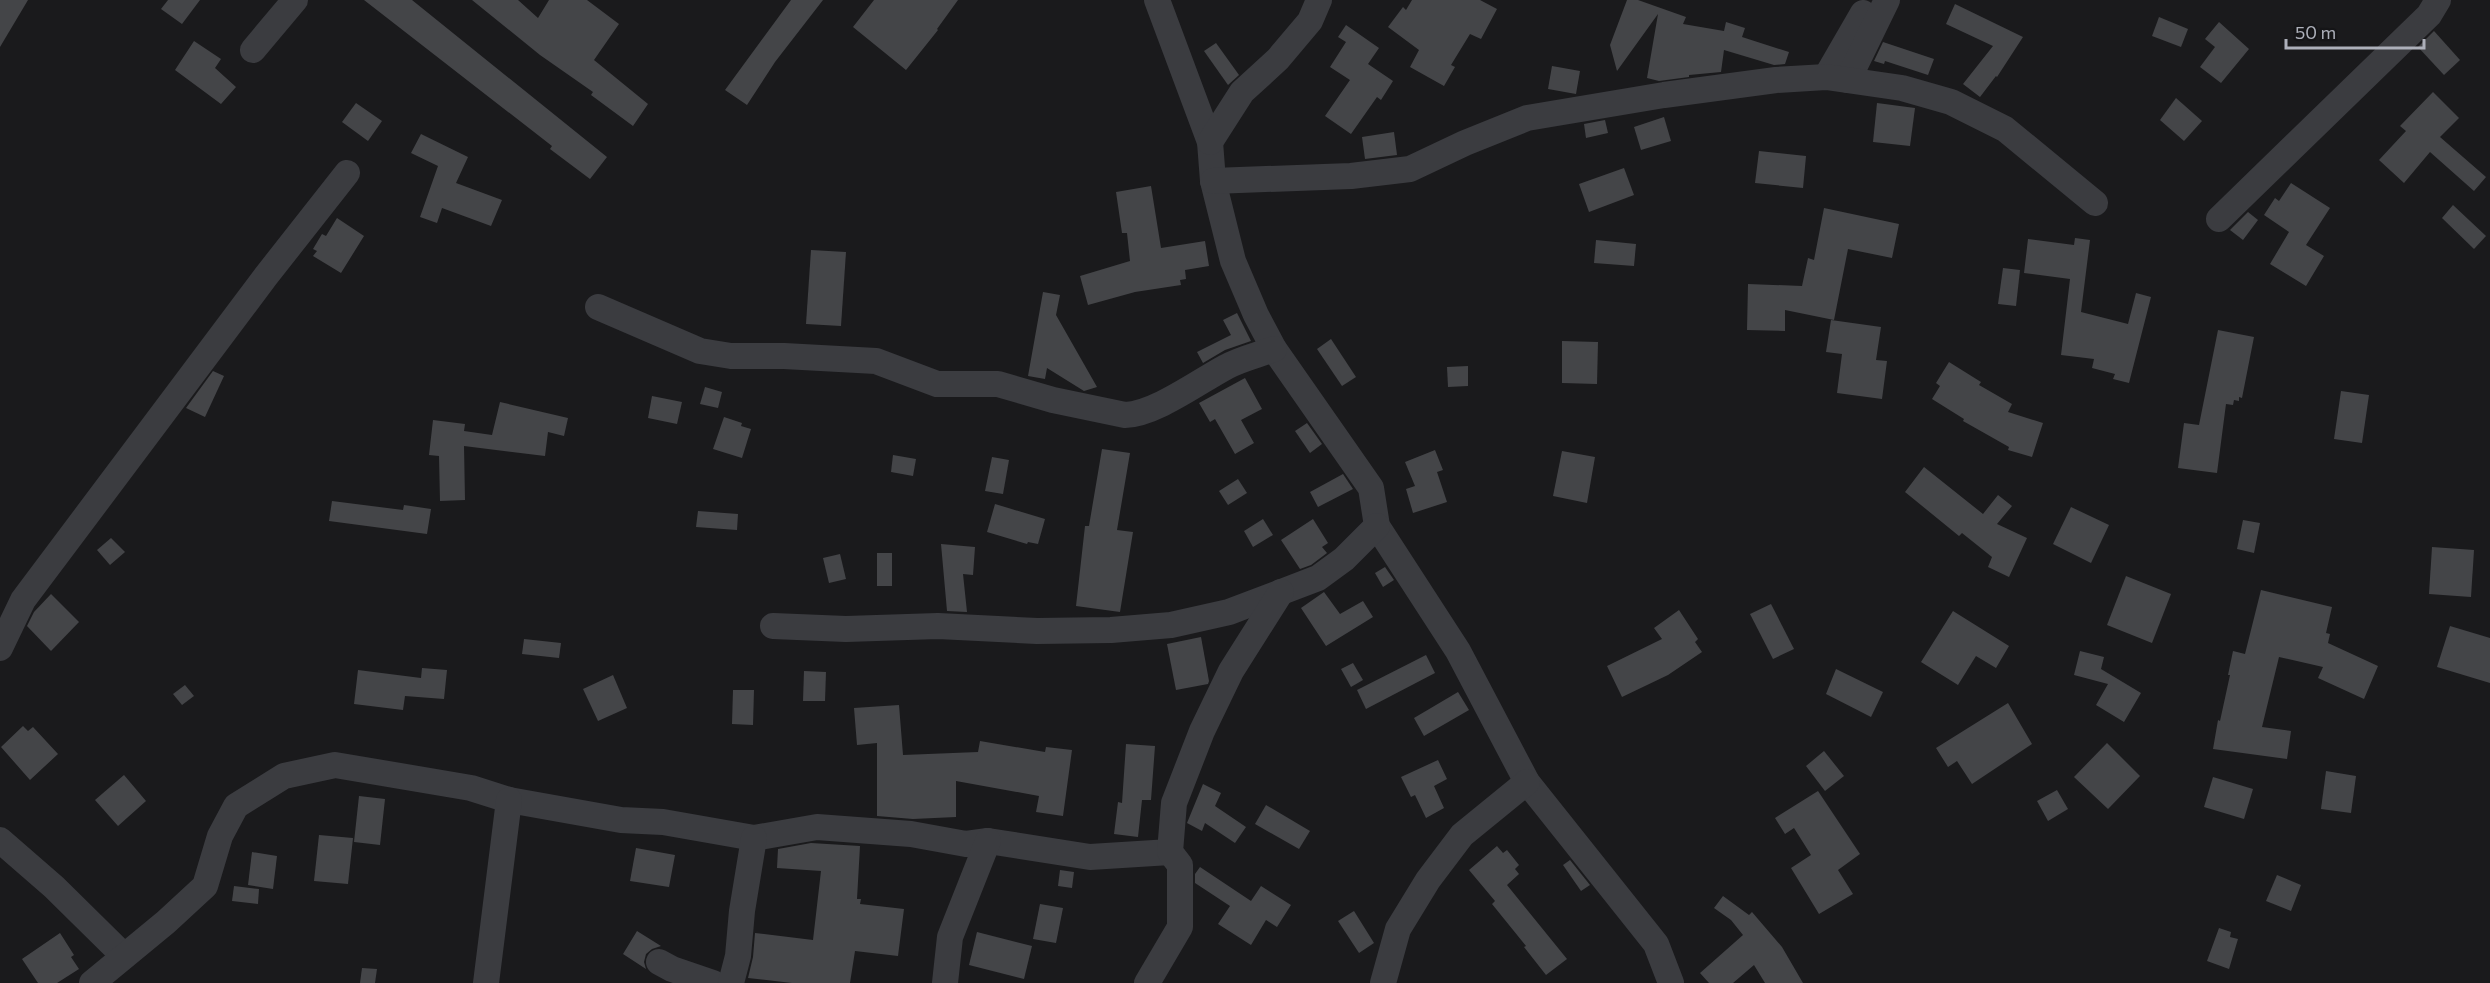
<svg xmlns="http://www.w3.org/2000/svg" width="2490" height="983" font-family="Commissioner,sans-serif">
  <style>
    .building { fill: #444548 }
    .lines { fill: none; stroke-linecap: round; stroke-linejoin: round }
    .minor { stroke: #3b3c40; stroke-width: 26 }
  </style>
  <rect width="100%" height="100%" fill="#1a1a1c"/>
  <!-- building -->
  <g class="building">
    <path d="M0,0H28L0,47Z"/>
    <path d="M168,0H200L182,24L161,9Z"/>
    <path d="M364,0H412L607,157L590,179L550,149L552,146Z"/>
    <path d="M472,0H518L538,18L549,0H587L619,24L594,60L648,104L633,126L591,95L593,92L540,55Z"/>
    <path d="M791,0H823L775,62L747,105L725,90Z"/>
    <path d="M874,0H958L937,29L938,30L906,70L853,27Z"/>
    <path d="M1412,0H1480L1497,9L1481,39L1470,34L1451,65L1455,67L1444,86L1410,67L1419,50L1388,27L1403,7L1406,10Z"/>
    <path d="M1627,0H1638L1686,17L1683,24L1724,31L1726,22L1745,28L1742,37L1789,52L1785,64L1774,65L1724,50L1721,72L1689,75V77L1659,81L1647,78L1658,14L1617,71L1610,45Z"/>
    <path d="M1955,4L2023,37L1997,77L1996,76L1980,97L1963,84L1993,46L1946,24Z"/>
    <path d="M2159,17L2188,29L2181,47L2152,36Z"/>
    <path d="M2219,22L2249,49L2221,83L2200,67L2215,47L2205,39Z"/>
    <path d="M1346,25L1379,48L1368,64L1393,81L1381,100L1377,97L1351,134L1325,116L1350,80L1330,67L1346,42L1338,37Z"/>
    <path d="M2434,31L2460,60L2444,75L2418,47Z"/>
    <path d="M194,41L221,59L215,68L236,87L221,104L175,70Z"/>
    <path d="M1883,42L1934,59L1928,75L1885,61L1884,64L1874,61Z"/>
    <path d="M1216,43L1239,75L1228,85L1204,51Z"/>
    <path d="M1552,66L1580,71L1576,94L1548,89Z"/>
    <path d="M2433,92L2459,118L2440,137L2486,177L2474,191L2430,152L2404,183L2379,160L2406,131L2400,126Z"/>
    <path d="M2176,98L2202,121L2184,141L2160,120Z"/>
    <path d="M356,103L382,121L368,141L342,122Z"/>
    <path d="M1877,103L1915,108L1910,146L1873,142Z"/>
    <path d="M1664,117L1671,141L1641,150L1634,127Z"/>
    <path d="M1605,120L1608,133L1586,138L1584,124Z"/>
    <path d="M1394,132L1397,155L1365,159L1362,137Z"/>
    <path d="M421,134L468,157L456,183L502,200L491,226L442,208L437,223L420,217L438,166L411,153Z"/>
    <path d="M1759,151L1806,156L1803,188L1755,183Z"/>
    <path d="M1624,168L1634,195L1589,212L1579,184Z"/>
    <path d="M2291,183L2330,208L2306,245L2324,256L2306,286L2270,264L2289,232L2264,215L2275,198L2279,201Z"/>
    <path d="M1151,186L1161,248L1205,241L1209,266L1185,270L1186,279L1180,280L1181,285L1135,292L1088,305L1080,276L1130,261L1127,233H1122L1116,192Z"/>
    <path d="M2453,205L2486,236L2474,249L2442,218Z"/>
    <path d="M1824,208L1899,224L1892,258L1848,249L1834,320L1785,310V331L1747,330L1748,284L1802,286L1808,258L1814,260Z"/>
    <path d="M2248,212L2258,220L2243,240L2230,230Z"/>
    <path d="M337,218L364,236L341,273L313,256L317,251L313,249L322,234L326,236Z"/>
    <path d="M2075,238L2090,240L2081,312L2128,324L2136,293L2151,297L2129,383L2113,379L2115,374L2092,368L2094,359L2061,355L2070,279L2024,273L2028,239L2074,245Z"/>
    <path d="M1596,240L1636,244L1634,266L1594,263Z"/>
    <path d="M811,250L846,252L841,326L806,324Z"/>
    <path d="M2003,268L2020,270L2016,306L1998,304Z"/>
    <path d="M1043,292L1060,295L1056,315L1097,387L1084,391L1047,368L1045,379L1028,376Z"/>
    <path d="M1237,313L1251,341L1225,350L1203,363L1197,352L1231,335L1223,320Z"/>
    <path d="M1831,320L1881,327L1876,360L1887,361L1882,399L1837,393L1842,354L1826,352Z"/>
    <path d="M2218,330L2254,337L2242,398L2239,397V401L2234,400L2233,405L2226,404L2217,473L2178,468L2184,423L2199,425Z"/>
    <path d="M1331,339L1356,377L1342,386L1317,349Z"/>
    <path d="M1562,341L1598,342L1597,384L1562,383Z"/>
    <path d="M1949,362L1981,382L1979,385L2012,404L2008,412L2043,423L2032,457L2008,450L2009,447L1963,421L1964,419L1932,399L1940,386L1936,383Z"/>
    <path d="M1468,366V386L1448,387L1447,367Z"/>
    <path d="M213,371L224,376L205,417L186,408Z"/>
    <path d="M1245,378L1262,409L1241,420L1254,443L1235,454L1215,419L1210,422L1199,403Z"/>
    <path d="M705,387L722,392L718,408L700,404Z"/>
    <path d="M2341,391L2369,395L2362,443L2334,439Z"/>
    <path d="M652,396L682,402L677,424L648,418Z"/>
    <path d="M500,402L568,418L564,436L548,432L545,456L464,446L465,500L440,501L439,456L429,455L433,420L465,424L464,431L492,435Z"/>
    <path d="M724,417L742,423L741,426L751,429L742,458L713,449Z"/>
    <path d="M1307,423L1322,444L1310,453L1295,431Z"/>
    <path d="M1102,449L1130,453L1117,530L1133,532L1120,612L1076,606L1085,526H1089Z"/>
    <path d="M1435,450L1443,470L1437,472L1447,502L1413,513L1406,489L1415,486L1405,462Z"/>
    <path d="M1562,451L1595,457L1587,503L1553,496Z"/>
    <path d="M893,455L916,459L913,476L891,472Z"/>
    <path d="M992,457L1009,460L1003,494L985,491Z"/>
    <path d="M1924,467L1983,514L1998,495L2012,506L1997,524L2027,538L2009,577L1988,567L1992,557L1962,533L1959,536L1905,492Z"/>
    <path d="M1343,474L1353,489L1318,507L1310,492Z"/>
    <path d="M1238,479L1247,493L1228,505L1219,491Z"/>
    <path d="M332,501L403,510L404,505L431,509L427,534L329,521Z"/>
    <path d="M995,504L1045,519L1038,544L1028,542L1027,544L987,532Z"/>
    <path d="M2071,507L2109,525L2091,563L2053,544Z"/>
    <path d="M698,511L738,514L737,530L696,527Z"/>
    <path d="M1263,519L1273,535L1253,547L1244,531Z"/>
    <path d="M1313,519L1328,543L1322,547L1327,553L1311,565L1300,569L1281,540Z"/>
    <path d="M2243,520L2260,523L2254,553L2237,549Z"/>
    <path d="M111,538L125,552L110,565L97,550Z"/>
    <path d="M941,544L975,547L973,575L963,574L967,612L947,611Z"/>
    <path d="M2432,547L2474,550L2471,597L2429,594Z"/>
    <rect x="877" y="553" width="15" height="33"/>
    <path d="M840,554L846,579L829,583L823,558Z"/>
    <path d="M1385,567L1394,580L1383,587L1375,573Z"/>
    <path d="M2126,576L2171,594L2152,643L2107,625Z"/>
    <path d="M2261,590L2332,607L2326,633L2330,634L2328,643L2378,666L2364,699L2318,678L2323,667L2279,657L2262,727L2291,731L2287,759L2213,749L2218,720L2220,721L2230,675H2228L2233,651L2245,654Z"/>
    <path d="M1324,592L1340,614L1363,601L1373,617L1326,646L1301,608Z"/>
    <path d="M51,594L79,622L51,651L27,626L34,612Z"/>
    <path d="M1771,604L1794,649L1773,659L1750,614Z"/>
    <path d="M1679,610L1698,639L1695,642L1702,652L1668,675L1622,697L1607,666L1662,639L1654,628Z"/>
    <path d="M1953,611L2009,646L1996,668L1976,656L1958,685L1921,662Z"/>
    <path d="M2450,626L2490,638V683L2437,667Z"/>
    <path d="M1201,637L1209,681L1208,684L1176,690L1167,644Z"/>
    <path d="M524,639L561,643L559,658L522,654Z"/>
    <path d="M2080,651L2104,657L2101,669L2141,693L2124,722L2096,705L2108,684L2074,675Z"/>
    <path d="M1426,655L1435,673L1366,709L1357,690Z"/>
    <path d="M1353,663L1363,680L1351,687L1341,669Z"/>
    <path d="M422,668L447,670L444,699L405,696L403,710L354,704L358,670L421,678Z"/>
    <path d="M1836,669L1883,692L1871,717L1826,694Z"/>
    <path d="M804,671L826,672L825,701H803Z"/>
    <path d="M613,675L627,708L598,721L583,689Z"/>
    <path d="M185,685L194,696L182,705L173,694Z"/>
    <path d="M733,690H754L753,725L732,724Z"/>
    <path d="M1458,692L1469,710L1424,736L1414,718Z"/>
    <path d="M2008,703L2032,744L1972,784L1957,761L1948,767L1936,748Z"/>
    <path d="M899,705L903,755L978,752L980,741L1045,752L1046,747L1072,750L1063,816L1036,812L1039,796L956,781V817L913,819L877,816V743L857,745L854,708Z"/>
    <path d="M23,726L28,731L33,727L58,754L30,780L1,747Z"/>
    <path d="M2107,743L2140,776L2108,809L2074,777Z"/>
    <path d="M1126,744L1155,746L1151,800H1142L1138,837L1114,834L1118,802L1122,803Z"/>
    <path d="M1824,751L1844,776L1825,791L1806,766Z"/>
    <path d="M1438,760L1447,779L1434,786L1444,808L1426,818L1415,795L1411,797L1401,777Z"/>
    <path d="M2326,771L2356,776L2351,813L2321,809Z"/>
    <path d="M124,775L146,801L118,826L95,800Z"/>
    <path d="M2213,777L2253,789L2244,819L2204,807Z"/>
    <path d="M1203,784L1221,793L1215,806L1246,827L1235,843L1205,823L1202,831L1187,823Z"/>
    <path d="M2057,790L2068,809L2048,821L2037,801Z"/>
    <path d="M1818,791L1860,854L1838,870L1853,894L1819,914L1791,868L1811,855L1794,828L1785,834L1775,818Z"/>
    <path d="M359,796L385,799L380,845L354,842Z"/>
    <path d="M1266,805L1310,831L1299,849L1255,824Z"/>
    <path d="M319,835L353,838L348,884L314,881Z"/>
    <path d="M811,843L860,846L857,899H861L860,904L904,909L898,956L855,951L850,983H792L748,978L753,957L755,933L813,940L821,871L777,868L778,849Z"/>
    <path d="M1497,846L1503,853L1507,850L1519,865L1515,869L1519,874L1507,885L1567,959L1546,975L1524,947L1526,946L1492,904L1495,901L1469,870Z"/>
    <path d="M636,848L675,855L669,887L630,881Z"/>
    <path d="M252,852L277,856L273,889L248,885Z"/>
    <path d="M1570,860L1590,885L1581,891L1563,865Z"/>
    <path d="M1200,867L1251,901L1261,886L1291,905L1277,927L1266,920L1251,945L1218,924L1230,906L1195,883V874Z"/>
    <path d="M1060,870L1074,872L1072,888L1058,886Z"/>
    <path d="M2277,875L2301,885L2291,911L2266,901Z"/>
    <path d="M234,886L259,889L258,904L232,901Z"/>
    <path d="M1723,896L1749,915L1752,912L1782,947L1803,983H1765L1754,965L1733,983H1709L1700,973L1743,935L1731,920L1714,908Z"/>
    <path d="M1040,904L1063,908L1056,943L1033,939Z"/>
    <path d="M1354,911L1374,943L1359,953L1338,921Z"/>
    <path d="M2219,928L2231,932L2230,937L2238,939L2229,969L2207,961Z"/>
    <path d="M637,931L661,946L652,949L646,954L644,962L646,969L623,954Z"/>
    <path d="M977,932L1032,946L1024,979L969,965Z"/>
    <path d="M60,933L74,955L71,957L79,969L57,983H38L22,959Z"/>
    <path d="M362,968L377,969L375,983H360Z"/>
  </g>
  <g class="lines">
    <!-- minor -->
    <g class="minor">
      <path d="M1157,0L1210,142L1213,181L1233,261L1256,315L1274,349L1371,488L1377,526L1458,651L1527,782L1656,944L1671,983"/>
      <path d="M253,50L295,0"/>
      <path d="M1826,77L1863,13"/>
      <path d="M1848,80L1887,0"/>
      <path d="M1210,142L1242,92L1278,59L1310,21L1319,0"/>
      <path d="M1213,181L1351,176L1410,169L1465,143L1527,118L1664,95L1776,80L1826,77L1902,88L1951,102L2005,129L2095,203"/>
      <path d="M2219,219L2429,15L2438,0"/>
      <path d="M598,307L700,351L731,356H784L876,361L937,384H998L1053,400L1125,415C1155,414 1198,382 1226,367C1240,359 1258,355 1274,349"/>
      <path d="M773,626L846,629L938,626L1037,631L1111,630L1171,625L1229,612L1318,578L1344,559L1377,526"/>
      <path d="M0,648L23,600L266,276L347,173"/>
      <path d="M0,840L54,887L124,956"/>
      <path d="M659,962L672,969L713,983"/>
      <path d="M92,983L166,922L205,886L220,836L236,806L284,776L335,765L471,788L509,800L621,820L663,822L754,838L817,827L911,834L966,844L988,841L1090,857L1170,852"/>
      <path d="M486,983L509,800"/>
      <path d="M731,983L738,956L742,911L754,838"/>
      <path d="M945,983L950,937L988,841"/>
      <path d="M1147,983L1180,927V865L1170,852L1174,803L1202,731L1231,671L1281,592"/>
      <path d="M1383,983L1398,929L1428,880L1462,835L1527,782"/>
    </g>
  </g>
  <!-- scale -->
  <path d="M2286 39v9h138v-9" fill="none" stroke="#adb0ba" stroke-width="3"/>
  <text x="2295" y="39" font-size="18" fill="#adb0ba" stroke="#151517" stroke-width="4.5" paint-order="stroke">50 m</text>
</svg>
